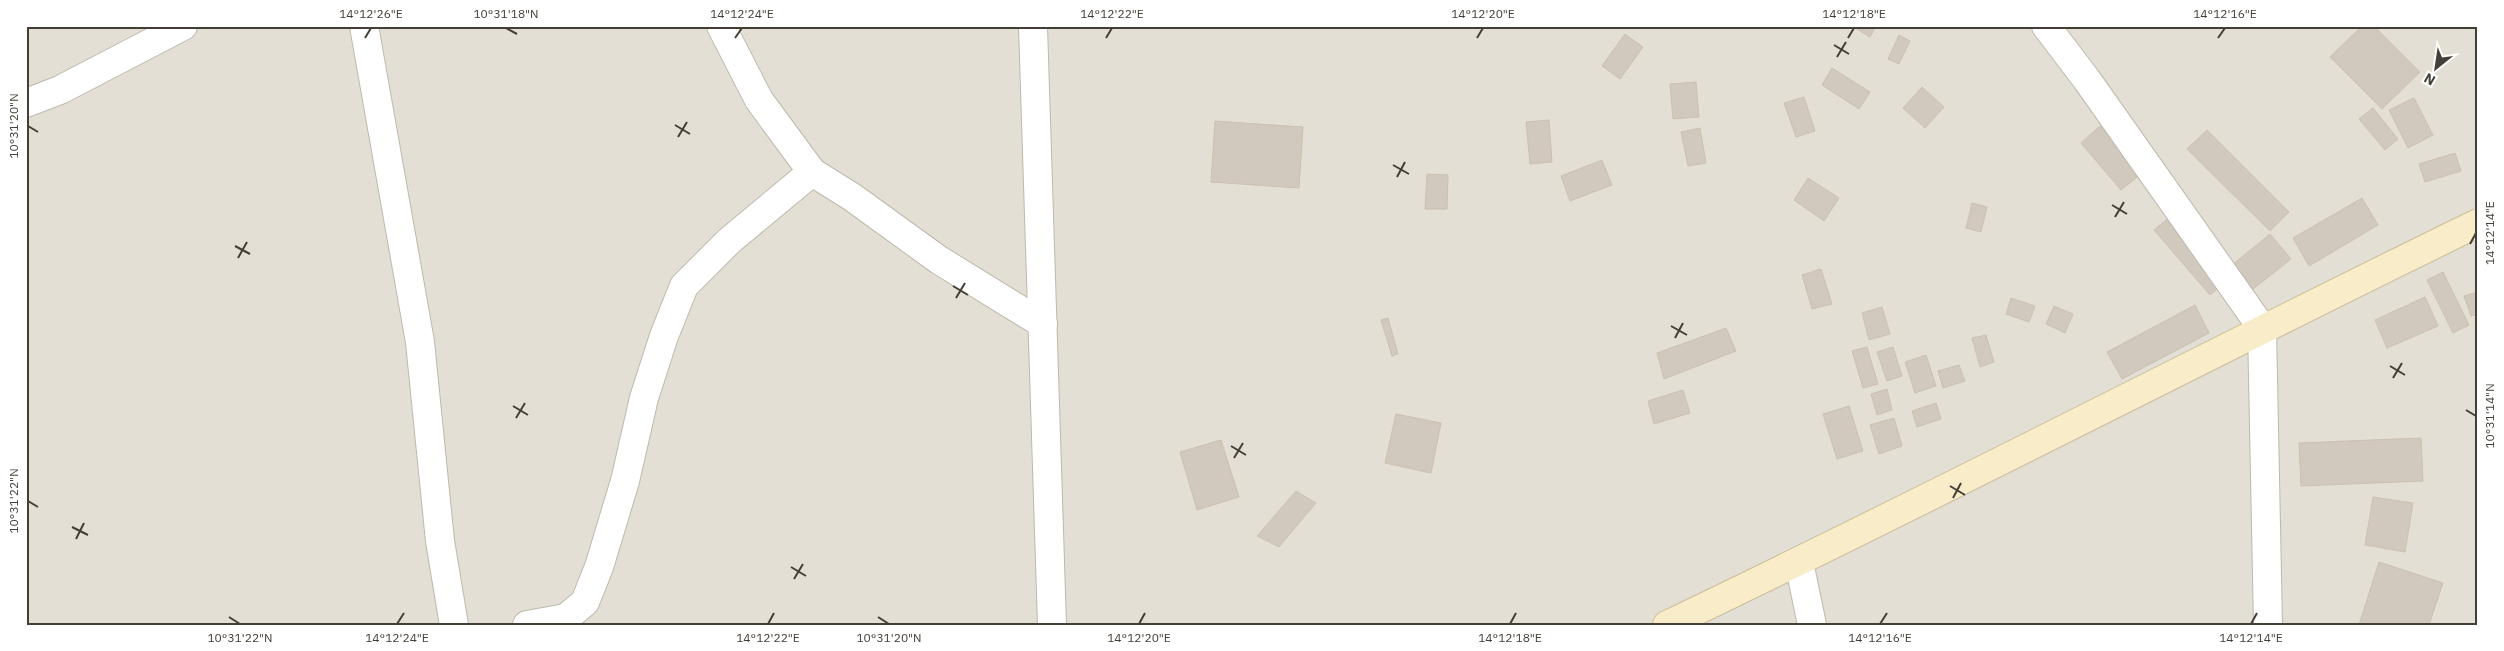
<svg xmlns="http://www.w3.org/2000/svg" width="2504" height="651" font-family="'IBM Plex Sans',sans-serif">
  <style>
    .residential { fill: #e4dfd5 }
    .building { fill: #d1c9bd; stroke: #cbc0b1 }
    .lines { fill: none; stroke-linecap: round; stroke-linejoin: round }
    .street-casing { stroke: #beb8ad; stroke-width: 30 }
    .secondary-casing { stroke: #cbbe9b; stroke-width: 30 }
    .street { stroke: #fff; stroke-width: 28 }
    .secondary { stroke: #f8ecc9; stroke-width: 28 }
    .ticks { fill: none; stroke: #433e36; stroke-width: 2 }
    .neatline { fill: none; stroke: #433e36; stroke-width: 2 }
    .ticks-label { font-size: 12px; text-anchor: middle; fill: #433e36 }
  </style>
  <rect width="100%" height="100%" fill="#f1ede6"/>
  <!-- residential -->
  <rect class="residential" x="26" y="26" width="2452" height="599"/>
  <!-- building -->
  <g class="building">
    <path d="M1852,26H1876L1870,37Z"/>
    <path d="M2362,26H2374L2420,72L2382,109L2330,57Z"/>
    <path d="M1625,34L1643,47L1620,79L1602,66Z"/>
    <path d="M1899,35L1910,41L1899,64L1888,59Z"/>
    <path d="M1832,68L1870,92L1859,109L1822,85Z"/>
    <path d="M1696,82L1699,117L1673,119L1670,84Z"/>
    <path d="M1922,87L1944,107L1925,128L1903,108Z"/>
    <path d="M1804,97L1815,131L1796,137L1784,103Z"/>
    <path d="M2414,98L2433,135L2408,148L2389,110Z"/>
    <path d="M2373,108L2398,139L2385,150L2359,119Z"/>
    <path d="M1549,120L1552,162L1530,164L1526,122Z"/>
    <path d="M1215,121L1303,127L1299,188L1211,182Z"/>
    <path d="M2100,126L2141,174L2121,190L2081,143Z"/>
    <path d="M1700,128L1706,163L1688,166L1681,132Z"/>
    <path d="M2207,130L2289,212L2270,231L2187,149Z"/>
    <path d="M2455,153L2461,171L2425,182L2419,164Z"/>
    <path d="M1602,160L1612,185L1570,201L1561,176Z"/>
    <path d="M1427,174L1448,175L1447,209H1425Z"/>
    <path d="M1808,178L1839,198L1824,221L1794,200Z"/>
    <path d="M2362,198L2378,225L2309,266L2293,238Z"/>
    <path d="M1972,203L1987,207L1981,232L1966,228Z"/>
    <path d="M2171,216L2226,282L2210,295L2154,230Z"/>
    <path d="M2270,234L2291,259L2252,290L2232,265Z"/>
    <path d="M1821,269L1832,304L1812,309L1802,275Z"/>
    <path d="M2443,272L2469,325L2453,333L2427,280Z"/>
    <path d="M2478,292V314L2471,316L2464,296Z"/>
    <path d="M2425,297L2438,326L2387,348L2375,320Z"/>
    <path d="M2011,298L2035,306L2029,322L2006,314Z"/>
    <path d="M2195,305L2209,333L2122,379L2107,352Z"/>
    <path d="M2054,306L2073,314L2065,333L2046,324Z"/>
    <path d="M1882,307L1890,334L1869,340L1862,313Z"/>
    <path d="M1388,318L1398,354L1392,356L1381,320Z"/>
    <path d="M1726,328L1736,351L1664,379L1657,353Z"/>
    <path d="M1986,335L1994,362L1980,367L1972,338Z"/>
    <path d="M1867,347L1878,384L1863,388L1852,351Z"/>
    <path d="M1893,347L1902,376L1887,381L1877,352Z"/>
    <path d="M1926,355L1936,386L1915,393L1905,362Z"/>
    <path d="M1959,365L1965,381L1943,388L1938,371Z"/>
    <path d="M1887,389L1892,410L1877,415L1871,394Z"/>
    <path d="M1683,390L1690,413L1654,424L1648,401Z"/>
    <path d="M1936,403L1941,419L1917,427L1912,411Z"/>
    <path d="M1849,406L1863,451L1837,459L1823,414Z"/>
    <path d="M1396,414L1441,423L1431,473L1385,463Z"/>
    <path d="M1894,418L1902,446L1879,454L1870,425Z"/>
    <path d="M2421,438L2423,481L2301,486L2299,443Z"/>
    <path d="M1221,440L1239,497L1197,510L1180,452Z"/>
    <path d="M1296,491L1316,503L1279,547L1257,536Z"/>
    <path d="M2373,497L2413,503L2405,552L2365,545Z"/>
    <path d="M2379,562L2443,583L2429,625H2359Z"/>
  </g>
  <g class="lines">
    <defs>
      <g id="street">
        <path d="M364,26L420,342L440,541L454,625"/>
        <path d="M721,26L759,100L812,172L852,197L939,260L1043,324"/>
        <path d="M1033,26L1052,625"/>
        <path d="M2046,26L2087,80L2262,328L2268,625"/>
        <path d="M26,103L60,90L183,26"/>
        <path d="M1799,562L1812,625"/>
        <path d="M527,625L566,618L585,602L599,567L625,481L644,398L664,336L684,286L729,241L812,172"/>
      </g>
      <path id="secondary" d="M1667,625C1939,495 2207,355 2478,223"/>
    </defs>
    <!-- street casing -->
    <use href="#street" class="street-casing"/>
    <!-- secondary casing -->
    <use href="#secondary" class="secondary-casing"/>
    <!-- street -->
    <use href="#street" class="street"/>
    <!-- secondary -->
    <use href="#secondary" class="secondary"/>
  </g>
  <!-- ticks -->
  <path class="ticks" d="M506,28L517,34M365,38L371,28M735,38L742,28M1106,38L1112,28M1477,38L1483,28M1848,38L1854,28M2218,38L2225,28M1834,45L1849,54M1837,57L1846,42M675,125L690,134M28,126L38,132M678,137L687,122M1393,165L1409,174M1397,177L1405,162M2112,205L2127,214M2115,217L2124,202M2470,244L2476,233M235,246L250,254M238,258L247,242M953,286L968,295M956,298L965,283M1671,326L1687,335M1675,338L1683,323M2390,366L2405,375M2393,378L2402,363M513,406L528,415M2466,410L2476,416M516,418L525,403M1231,446L1246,455M1234,458L1243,443M1950,486L1965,495M1953,498L1961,483M28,501L38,507M72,527L88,535M76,539L84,523M791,567L806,576M794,579L803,564M229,617L240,624M878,617L889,624M397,624L404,613M768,624L774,613M1139,624L1145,613M1510,624L1516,613M1880,624L1887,613M2251,624L2257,613"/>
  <!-- border -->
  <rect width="2504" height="651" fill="none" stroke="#ffffff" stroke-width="55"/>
  <!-- north arrow -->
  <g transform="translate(2436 68) rotate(210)" stroke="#ffffff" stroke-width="4" paint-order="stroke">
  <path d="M0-4L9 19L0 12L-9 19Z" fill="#433e36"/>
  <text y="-8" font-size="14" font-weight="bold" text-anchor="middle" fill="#433e36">N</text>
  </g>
  <rect x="28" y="28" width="2448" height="596" class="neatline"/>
  <g class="ticks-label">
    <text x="371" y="18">14°12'26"E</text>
    <text x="506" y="18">10°31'18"N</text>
    <text x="742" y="18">14°12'24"E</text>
    <text x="1112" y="18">14°12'22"E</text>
    <text x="1483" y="18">14°12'20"E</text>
    <text x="1854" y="18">14°12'18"E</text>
    <text x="2225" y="18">14°12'16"E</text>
    <text transform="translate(14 126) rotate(-90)" y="4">10°31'20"N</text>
    <text transform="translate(2490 233) rotate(-90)" y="4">14°12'14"E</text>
    <text transform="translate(2490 416) rotate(-90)" y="4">10°31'14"N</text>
    <text transform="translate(14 501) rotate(-90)" y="4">10°31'22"N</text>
    <text x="240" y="642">10°31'22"N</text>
    <text x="397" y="642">14°12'24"E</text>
    <text x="768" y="642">14°12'22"E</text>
    <text x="889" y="642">10°31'20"N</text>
    <text x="1139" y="642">14°12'20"E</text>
    <text x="1510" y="642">14°12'18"E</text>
    <text x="1880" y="642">14°12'16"E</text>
    <text x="2251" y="642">14°12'14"E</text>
  </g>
</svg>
